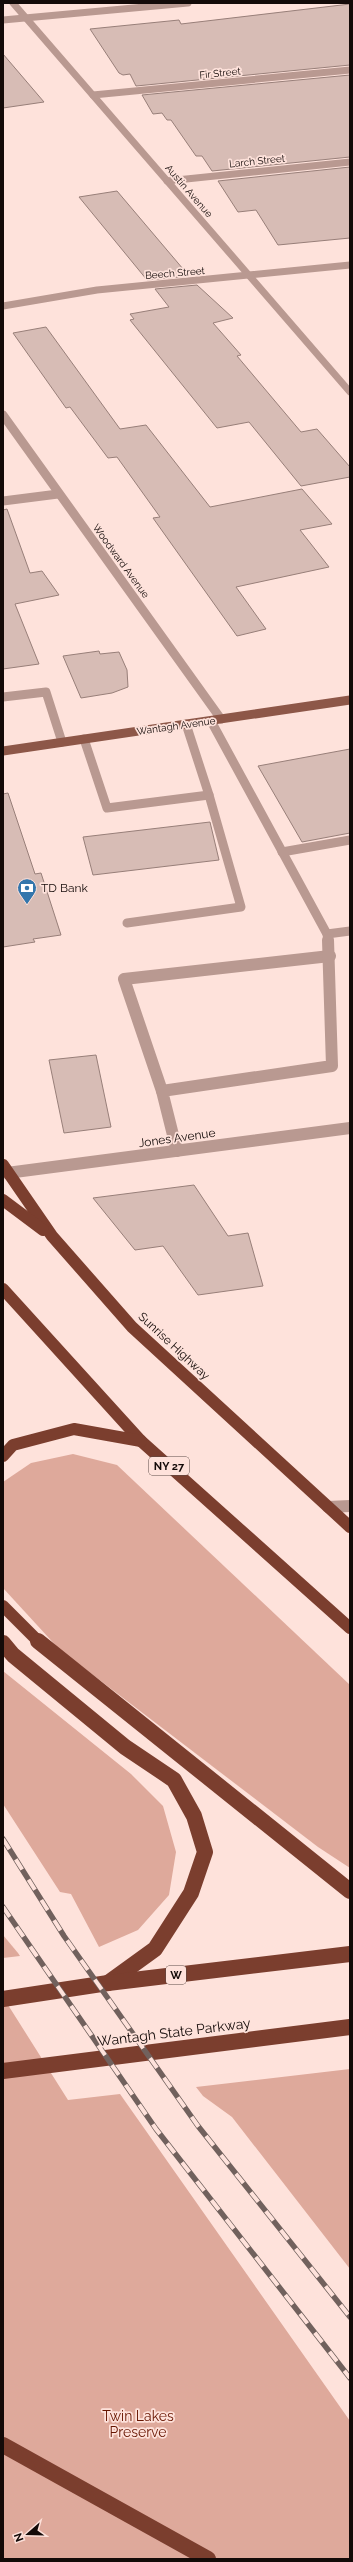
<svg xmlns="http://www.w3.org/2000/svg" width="353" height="2562" font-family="Raleway,sans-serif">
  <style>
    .green { fill: #dea99b }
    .building { fill: #d7bcb5; stroke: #987f79 }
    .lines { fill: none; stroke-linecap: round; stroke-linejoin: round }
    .minor-far2 { stroke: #b99991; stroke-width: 7 }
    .minor-far1 { stroke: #b99991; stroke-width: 9 }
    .minor { stroke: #b99991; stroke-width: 12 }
    .major { stroke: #8d5748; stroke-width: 9 }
    .highway-far1 { stroke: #7b3e2e; stroke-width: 12 }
    .highway { stroke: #7b3e2e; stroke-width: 16 }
    .rail-casing { stroke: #71615d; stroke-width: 5.5 }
    .rail { stroke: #fee2db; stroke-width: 4; stroke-dasharray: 12; stroke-linecap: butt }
    .labels { text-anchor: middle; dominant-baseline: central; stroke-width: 3.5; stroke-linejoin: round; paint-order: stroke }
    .far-street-label { font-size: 10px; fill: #130a08; stroke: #fee2db }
    .shield { fill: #fee2db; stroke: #5a4b47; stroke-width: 1 }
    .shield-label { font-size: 11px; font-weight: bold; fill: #130a08 }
    .poi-label { font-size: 12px; fill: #130a08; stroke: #fee2db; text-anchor: start }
    .street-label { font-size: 12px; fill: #130a08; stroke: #fee2db }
    .near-street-label { font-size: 14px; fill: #130a08; stroke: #fee2db }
    .near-park-label { font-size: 14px; fill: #671500; stroke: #fee2db }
  </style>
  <rect width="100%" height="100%" fill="#fee2db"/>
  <!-- green -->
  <g class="green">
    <path d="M73,1454L117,1465L350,1685V1868L318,1847L59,1649L3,1588V1482L31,1463Z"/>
    <path d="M3,1671L131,1774L163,1806L176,1852L169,1895L138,1930L99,1947L71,1894L60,1892L3,1804Z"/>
    <path d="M3,1935L18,1953L20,1956L3,1958Z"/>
    <path d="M3,1997L68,2100L120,2094L350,2421V2559H3Z"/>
    <path d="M350,2069V2269L232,2117L203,2096L196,2087Z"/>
  </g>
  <!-- building -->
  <g class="building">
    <path d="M350,4V65L136,86L130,74L123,75L119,73L90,29L179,20L181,24Z"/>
    <path d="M3,54L44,102L3,108Z"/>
    <path d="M350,75V157L212,171L202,156H196L171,120H167L162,113L153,114L142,95Z"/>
    <path d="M350,167V238L278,245L256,210L238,212L218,181Z"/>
    <path d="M117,191L189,276L147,280L79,197Z"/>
    <path d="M197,285L233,318L213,323L241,355L237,356L301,432L317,429L350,467V477L301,486L249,422L217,428L130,320L134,319L130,314L169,307L155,289Z"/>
    <path d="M46,327L120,429L146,425L210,507L302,489L332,524L300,530L329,567L236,587L266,629L237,636L153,518L160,517L117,457L108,458L70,407L66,408L13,333Z"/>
    <path d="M7,509L30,573L42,571L59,595L15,604L39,664L3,669V510Z"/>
    <path d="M99,651L100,654L119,652L127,670L128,687L112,693L81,698L63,656Z"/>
    <path d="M350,749V833L302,842L258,766Z"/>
    <path d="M8,793L35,874L41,873L61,935L33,939L35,942L3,947V794Z"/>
    <path d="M210,822L219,860L93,875L83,837Z"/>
    <path d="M96,1055L111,1127L64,1133L49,1060Z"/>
    <path d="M194,1185L228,1236L248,1233L263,1286L198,1295L163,1246L135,1250L93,1198Z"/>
  </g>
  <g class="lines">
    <!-- minor-far2 -->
    <g class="minor-far2">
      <path d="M13,3L350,392"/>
      <path d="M3,20L188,3"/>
      <path d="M93,95L350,70"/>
      <path d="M167,181L350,162"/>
      <path d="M3,306L97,290L350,265"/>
    </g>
    <!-- minor-far1 -->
    <g class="minor-far1">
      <path d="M3,415L221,719"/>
      <path d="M3,501L58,494"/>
      <path d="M3,697L46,692L62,742"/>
      <path d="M211,721L327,934L328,941"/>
      <path d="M84,739L107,808L209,795L186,724"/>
      <path d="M282,852L350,840"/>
      <path d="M127,923L241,907L209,795"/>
      <path d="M327,934L350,931"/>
    </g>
    <!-- minor -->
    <g class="minor">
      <path d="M162,1091L124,979L330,956"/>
      <path d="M177,1151L162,1091L332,1066L328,940"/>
      <path d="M7,1173L350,1128"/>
      <path d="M328,1507L350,1506"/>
    </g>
    <!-- major -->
    <path class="major" d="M3,751L350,700"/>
    <!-- highway-far1 -->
    <g class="highway-far1">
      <path d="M3,1165L52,1236L132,1327L350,1527"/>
      <path d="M3,1200L43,1230"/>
      <path d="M3,1289L141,1441L350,1628"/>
      <path d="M3,1456L13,1445L74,1429L141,1441"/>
      <path d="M3,1606L39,1642"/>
    </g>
    <!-- highway -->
    <g class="highway">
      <path d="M38,1641L350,1891"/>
      <path d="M3,1643L13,1655L125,1747L174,1780L194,1816L205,1852L191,1893L155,1949L108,1983"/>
      <path d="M3,1999L108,1983L350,1954"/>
      <path d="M3,2071L350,2027"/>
      <path d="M3,2445L208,2559"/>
    </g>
    <defs>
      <g id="rail">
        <path d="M3,1839L64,1936L198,2126L350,2317"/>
        <path d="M3,1907L156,2129L350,2378"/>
      </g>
    </defs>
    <!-- rail casing -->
    <use href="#rail" class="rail-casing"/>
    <!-- rail -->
    <use href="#rail" class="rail"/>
  </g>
  <!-- icons -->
  <defs>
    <symbol id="bank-pin" viewBox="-11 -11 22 30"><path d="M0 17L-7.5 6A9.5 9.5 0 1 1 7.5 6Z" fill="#3376ac" stroke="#fee2db"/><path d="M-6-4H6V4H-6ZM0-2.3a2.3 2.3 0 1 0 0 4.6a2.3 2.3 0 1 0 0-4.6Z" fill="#fff"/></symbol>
  </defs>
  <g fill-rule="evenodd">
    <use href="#bank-pin" x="16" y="877" width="22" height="30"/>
  </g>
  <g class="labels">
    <!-- far-street labels -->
    <g class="far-street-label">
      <text transform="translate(220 73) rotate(-6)">Fir Street</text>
      <text transform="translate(257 161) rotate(-6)">Larch Street</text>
      <text transform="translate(189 191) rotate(49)">Austin Avenue</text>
      <text transform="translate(175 273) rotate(-5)">Beech Street</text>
      <text transform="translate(121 561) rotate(54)">Woodward Avenue</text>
      <text transform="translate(176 726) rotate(-8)">Wantagh Avenue</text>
    </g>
    <!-- shield labels -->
    <g class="shield">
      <rect x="149" y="1457" width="40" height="18" rx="3"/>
      <rect x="166" y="1966" width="20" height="18" rx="3"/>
    </g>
    <g class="shield-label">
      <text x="169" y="1466">NY 27</text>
      <text x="176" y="1975">W</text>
    </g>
    <!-- poi labels -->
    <g class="poi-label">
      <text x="41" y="888">TD Bank</text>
    </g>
    <!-- street labels -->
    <g class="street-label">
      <text transform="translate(177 1138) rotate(-8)">Jones Avenue</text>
      <text transform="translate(174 1346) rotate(43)">Sunrise Highway</text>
    </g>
    <!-- near-street labels -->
    <g class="near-street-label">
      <text transform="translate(174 2032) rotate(-7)">Wantagh State Parkway</text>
    </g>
    <!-- near-park labels -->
    <g class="near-park-label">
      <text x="138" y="2416">Twin Lakes<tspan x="138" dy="16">Preserve</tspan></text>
    </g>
  </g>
  <!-- border -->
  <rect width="353" height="2562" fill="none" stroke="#130a08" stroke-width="8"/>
  <!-- north arrow -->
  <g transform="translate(28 2534) rotate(250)" stroke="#fee2db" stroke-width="3" paint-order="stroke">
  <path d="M0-3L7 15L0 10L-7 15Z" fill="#130a08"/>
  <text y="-6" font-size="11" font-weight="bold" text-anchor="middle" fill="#130a08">N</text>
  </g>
</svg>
